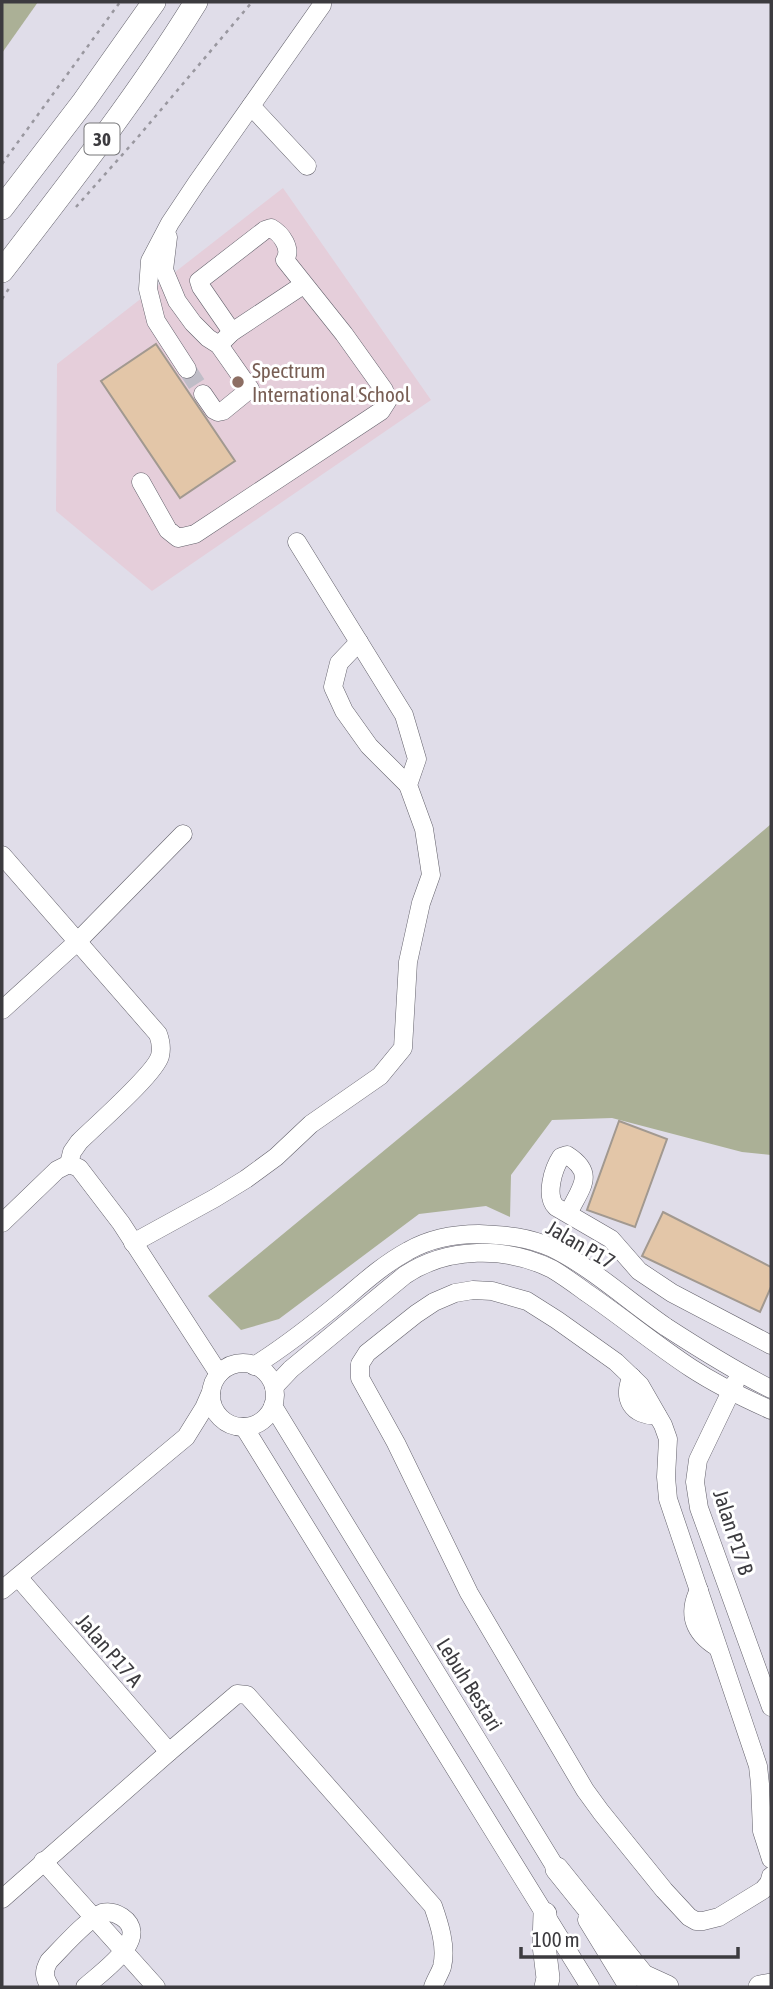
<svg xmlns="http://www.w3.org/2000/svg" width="773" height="1989" font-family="'Asap Condensed',sans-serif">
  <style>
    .education { fill: #e5ceda }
    .green { fill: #abb096 }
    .building { fill: #e3c6a8; stroke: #a29990; stroke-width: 2 }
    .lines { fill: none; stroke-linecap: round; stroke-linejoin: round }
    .minor-tunnel { stroke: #bfbdc7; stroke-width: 18; stroke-dasharray: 18 9; stroke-linecap: butt }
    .minor-casing { stroke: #63616b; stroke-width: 19 }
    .major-casing { stroke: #63616b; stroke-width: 24 }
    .path { stroke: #99979f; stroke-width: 2.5; stroke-dasharray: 3.5 5; stroke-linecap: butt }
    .minor { stroke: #fff; stroke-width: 18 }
    .major { stroke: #fff; stroke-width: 23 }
    .education-dot { fill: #8d6e63; stroke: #fff; stroke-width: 2.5 }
    .labels { text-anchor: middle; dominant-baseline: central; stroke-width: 6; stroke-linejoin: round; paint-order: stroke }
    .shield { fill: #fff; stroke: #767679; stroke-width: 2 }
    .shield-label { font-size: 19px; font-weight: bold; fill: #3c3b3f }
    .education-label { font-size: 21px; fill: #785e54; stroke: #fff; text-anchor: start }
    .street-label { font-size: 21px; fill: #3c3b3f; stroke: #fff }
  </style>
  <rect width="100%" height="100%" fill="#e0dde9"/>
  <!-- education -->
  <path class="education" d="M283,188L431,400L152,591L56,511L57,364Z"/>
  <!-- green -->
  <g class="green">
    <path d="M2,2H38L2,53Z"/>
    <path d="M771,824V1155L742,1152L612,1118L552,1120L511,1175L510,1217L486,1206L419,1214L279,1319L241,1330L208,1296L461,1087Z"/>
  </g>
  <!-- building -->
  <g class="building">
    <path d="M156,344L235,461L180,498L101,381Z"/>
    <path d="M619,1121L667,1139L635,1227L587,1210Z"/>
    <path d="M663,1212L771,1267V1287L760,1312L642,1256Z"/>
  </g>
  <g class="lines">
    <!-- minor-tunnel -->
    <path class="minor-tunnel" d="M187,369L203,394"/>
    <defs>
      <g id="minor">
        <path d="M251,106L307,166"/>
        <path d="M168,237L164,270L177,301L193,323L208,338L219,345L250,389L223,411L218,412L214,410L203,394"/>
        <path d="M224,340L232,332L303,285"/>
        <path d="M187,369L156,321L148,289L150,261L170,223L196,184L322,5V2"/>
        <path d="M141,482L168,530L178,538L195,534L381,411L388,400L384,390L344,334L285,260C292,249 282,234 271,228L265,230L199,281L201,287L232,332"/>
        <path d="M359,642L339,663L333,687L344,711L369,746L408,785"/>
        <path d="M2,855L158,1034C161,1042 162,1048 160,1056C155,1074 95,1126 79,1142L72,1152L69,1164"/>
        <path d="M2,1010L77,942L183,834"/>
        <path d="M568,1214C580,1188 597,1174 567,1155L561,1157C553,1169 545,1196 556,1207L611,1239L639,1271L672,1293L771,1345"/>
        <path d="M2,1223L57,1170L69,1164L79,1168L121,1223L219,1374"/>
        <path d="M133,1243L215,1198L246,1179L276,1157L311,1124L380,1076L403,1048L408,962L421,903L431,875L424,829L408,785L417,759L404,715L297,542"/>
        <circle cx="243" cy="1395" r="32"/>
        <path d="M254,1366C286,1346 315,1323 344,1299C364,1282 384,1264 408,1251C429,1239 455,1234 479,1234C504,1235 529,1237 552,1248C593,1268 628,1301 666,1327C700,1349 735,1371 771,1389"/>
        <path d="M632,1377C621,1398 633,1417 657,1415"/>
        <path d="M735,1383L698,1460L695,1482L699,1508L771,1707"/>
        <path d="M274,1387L291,1369L405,1275C447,1247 506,1246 552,1269C564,1276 576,1285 587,1293C622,1317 656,1345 691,1368C717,1385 744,1398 771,1410"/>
        <path d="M273,1406L562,1878"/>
        <path d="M244,1427L590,1987"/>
        <path d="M18,1577L169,1752"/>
        <path d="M2,1590L186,1437L204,1408L211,1392"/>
        <path d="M699,1590C687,1614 694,1633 717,1647"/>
        <path d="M771,1859L762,1831L760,1784L758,1766L668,1499L666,1477L668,1439L663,1425L640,1385L616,1362L557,1320L527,1301L492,1291L473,1290L455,1293L434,1302L416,1314L367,1353L360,1364V1378L396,1443L469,1593L585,1790L601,1812L664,1890L689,1917L696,1921H703L719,1917L763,1890L769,1883L771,1876"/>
        <path d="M43,1861L156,1987"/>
        <path d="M2,1899L169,1752L237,1694L247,1695L433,1906C439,1923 447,1947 442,1967C440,1973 435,1981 433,1987"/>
        <path d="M587,1920L628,1987"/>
        <path d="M50,1987C44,1977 43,1972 49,1961C61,1949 87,1919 102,1913C109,1911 116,1913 122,1917C153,1938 100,1973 85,1987"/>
      </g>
      <g id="major">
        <path d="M2,208L84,101L154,2"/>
        <path d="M2,271C69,184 138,96 196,2"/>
        <path d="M557,1869L643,1976L667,1987"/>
        <path d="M545,1914L544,1945L548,1978L546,1987"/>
        <path d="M760,1987L771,1985"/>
      </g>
    </defs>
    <!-- minor casing -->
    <use href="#minor" class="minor-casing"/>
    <!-- major casing -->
    <use href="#major" class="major-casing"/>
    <!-- path -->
    <g class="path">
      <path d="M2,164L120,2"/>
      <path d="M76,207L138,137L252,2"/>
      <path d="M2,299L10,287"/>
    </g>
    <!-- minor -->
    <use href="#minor" class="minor"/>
    <!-- major -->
    <use href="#major" class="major"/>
  </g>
  <!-- markers -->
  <circle class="education-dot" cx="238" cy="382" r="7"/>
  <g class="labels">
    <!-- shield labels -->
    <rect class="shield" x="84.5" y="123.5" width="35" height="31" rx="5"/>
    <g class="shield-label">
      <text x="102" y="139">30</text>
    </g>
    <!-- education labels -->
    <g class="education-label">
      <text x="252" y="370">Spectrum<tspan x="252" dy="24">International School</tspan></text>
    </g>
    <!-- street labels -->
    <g class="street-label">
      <text transform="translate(581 1244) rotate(30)">Jalan P17</text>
      <text transform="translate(734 1532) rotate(72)">Jalan P17 B</text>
      <text transform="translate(110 1650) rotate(49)">Jalan P17 A</text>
      <text transform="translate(470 1684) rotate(58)">Lebuh Bestari</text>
    </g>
  </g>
  <!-- border -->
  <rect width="773" height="1989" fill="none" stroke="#3c3b3f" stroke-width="7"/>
  <!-- scale -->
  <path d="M521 1947v10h217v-10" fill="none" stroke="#3c3b3f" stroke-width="3.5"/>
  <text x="532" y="1947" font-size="21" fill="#3c3b3f" stroke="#ffffff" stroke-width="5" paint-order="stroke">100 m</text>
</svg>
